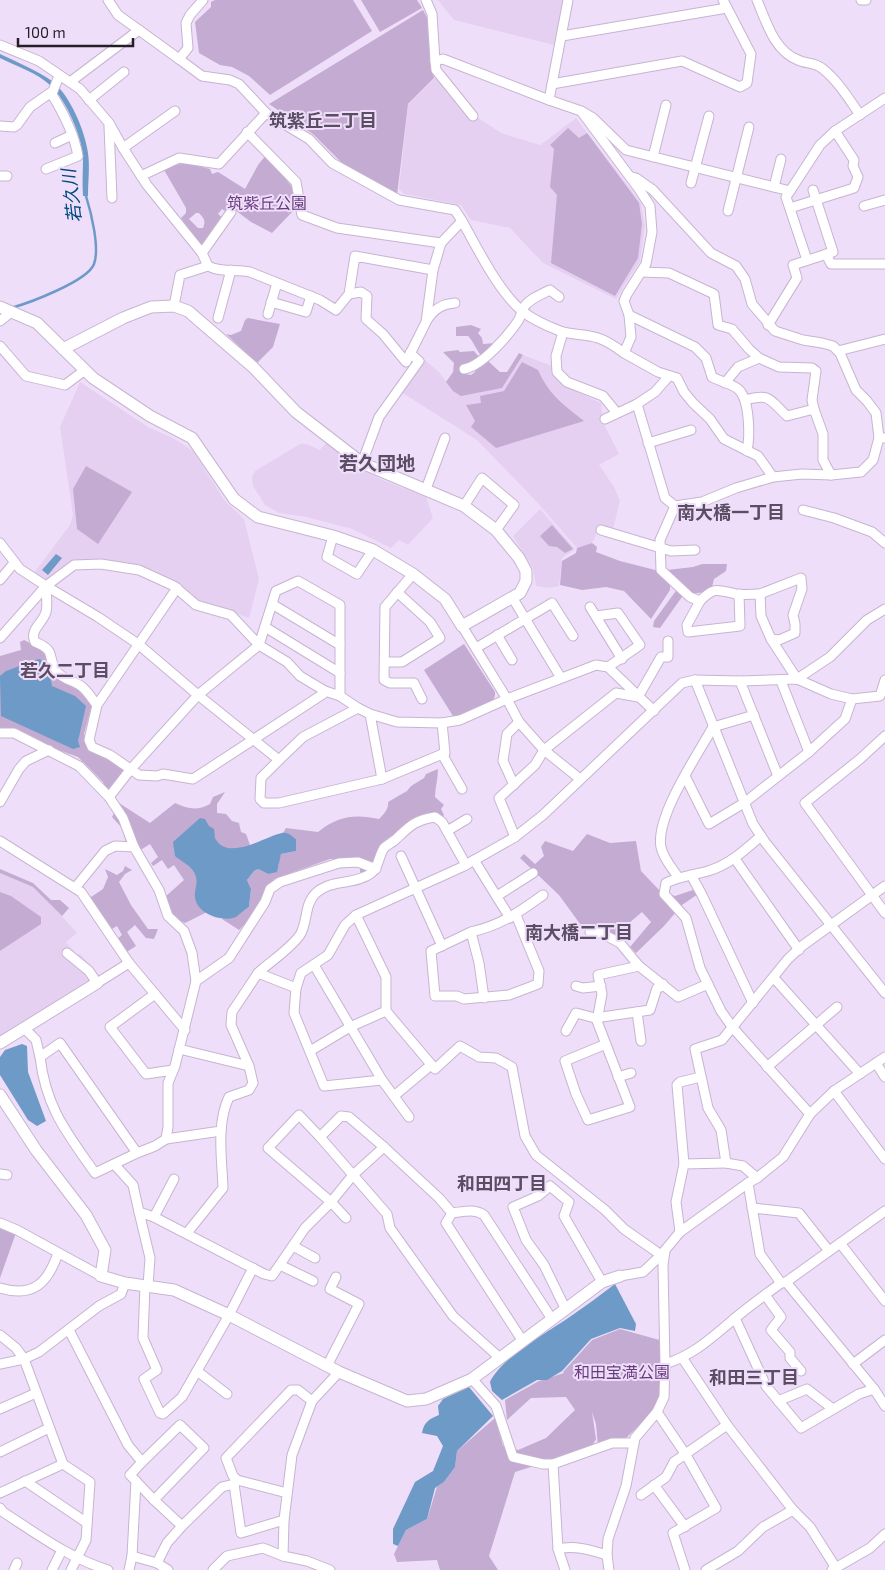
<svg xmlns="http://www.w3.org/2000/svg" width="885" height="1570" font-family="'Exo 2','Noto Sans JP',sans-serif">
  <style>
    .built { fill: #e5d0f2 }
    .green { fill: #c3abd2; fill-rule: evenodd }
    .water { fill: #6e9ac7 }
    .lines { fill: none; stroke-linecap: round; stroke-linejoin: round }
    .stream { stroke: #6e9ac7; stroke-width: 2.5 }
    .minor-casing { stroke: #c6b5d0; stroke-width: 11 }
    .tertiary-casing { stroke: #c6b5d0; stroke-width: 13 }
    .minor { stroke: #fff; stroke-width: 9 }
    .tertiary { stroke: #fff; stroke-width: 11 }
    .labels { text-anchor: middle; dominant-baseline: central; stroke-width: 4; stroke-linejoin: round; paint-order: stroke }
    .park-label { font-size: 16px; fill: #683d7e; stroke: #efdef9 }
    .neighbourhood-label { font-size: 18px; font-weight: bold; fill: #5b4d64; stroke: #efdef9 }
    .water-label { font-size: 18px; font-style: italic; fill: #014981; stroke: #efdef9 }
    .quarter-label { font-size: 19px; font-weight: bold; fill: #5b4d64; stroke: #efdef9 }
  </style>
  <rect width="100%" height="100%" fill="#efdef9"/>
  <!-- built -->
  <g class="built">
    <path d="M438,0H563L554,45L454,20Z"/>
    <path d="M441,72L477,117L501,133L540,145L576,118L641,203L645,226L640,261L616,299L543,263L510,228L471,220L461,205L404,194L399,189L408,105Z"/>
    <path d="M523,355L552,366L563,385L601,403L603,422L619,454L599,465L614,487L620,501L613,529L600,527L592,543L577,548L536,501L477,440L401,392L425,360L439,372L453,391L502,388Z"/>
    <path d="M80,382L148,427L173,438L193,451L225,501L244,519L259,579L249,618L199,601L155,571L132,564L109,560L77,561L67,563L48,582L34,573L70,525L73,515L60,427Z"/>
    <path d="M326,443L358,467L385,481L426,497L433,518L408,545L399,540L391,548L352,529L306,517L279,513L265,505L253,486L252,477L255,471L300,444H307L320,450Z"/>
    <path d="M540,509L575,549L562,558L559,586L549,588L536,586L533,569L513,536Z"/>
    <path d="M0,873L33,887L56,910L77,933L66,942L76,954H80L93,968L100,977L0,1038Z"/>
  </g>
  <!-- green -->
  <g class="green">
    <path d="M215,0H353L372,31L270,95L249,76L232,67L220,65L199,53L195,22L211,7V2Z"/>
    <path d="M361,0H417L422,8L380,32Z"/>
    <path d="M423,10L429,21L430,60L434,78L408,104L397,195L342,163L313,134L269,104Z"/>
    <path d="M568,128L579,138L587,133L639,203L642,224L638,258L615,296L551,263L557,195L550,187L554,149L550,145Z"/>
    <path d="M266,155L293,188V211L272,233L251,222L235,210L227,212L222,209L218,214L224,219L201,247L181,218L186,213V208L163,168C183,161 191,164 210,169L212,174L218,172L245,189L258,165ZM196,213H199C204,218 206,221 203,228H198L189,219Z"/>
    <path d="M248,318L280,324L273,347L257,363L226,334L231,335L241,331L245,320Z"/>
    <path d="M471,325L481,329L478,333L482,338L483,344L496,343L482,357C476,350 474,342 468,336H456V327Z"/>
    <path d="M458,350L460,352L474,351L480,358L462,369L465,374L471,375L475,372L476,369L488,361L500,372H507L519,353L523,355L502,388L461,396L453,391L446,382L453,372L454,363L443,352Z"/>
    <path d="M522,362L538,370C549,395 564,405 584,421L496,448L471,427L475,421L466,405L481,403L480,396L504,391Z"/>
    <path d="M86,466L132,492L98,544L77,529L73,489Z"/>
    <path d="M552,525L573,549L565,553L557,547L549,546L540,536Z"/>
    <path d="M592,543L597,547L596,552L620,561L659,571L670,583V590L651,619L624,591L606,587L582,590L560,585L562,561L576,553L577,548Z"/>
    <path d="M702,564H727L726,571L714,579L712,587L704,592L692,594L667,570L693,567Z"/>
    <path d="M678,588L684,594L660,628L653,627L654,621Z"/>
    <path d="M24,640L45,651L53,674L57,679L77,689L92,705L84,734L86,743L125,771L110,791L105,789L103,782L78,757L0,729V656L21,650L20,642Z"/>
    <path d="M464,644L495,692C495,695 495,697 493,700C487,707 465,713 456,716H453L424,670Z"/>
    <path d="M438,769C438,779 435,788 435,797L444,805L441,809L444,815L442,818C424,806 407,822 394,834C390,837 382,842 379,846C373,858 376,870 360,873V859H330L274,879L248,921L239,930L222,919L236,916L249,907L251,889L247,880L254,871L258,869L268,874L279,865V859L281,854L296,851V839L291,835L283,833L286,828L318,832C338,816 355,814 379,819C384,814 389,809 388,802L407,791L411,786L424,778L426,774Z"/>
    <path d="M225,792L217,804V813L226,814L232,821L239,823L241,832L246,834L250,845L205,913L185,923C173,918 168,910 165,897L184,880L174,865L168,869L162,860L153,866L151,863L158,857L150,844L139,851L135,840L126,842L122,828L112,817L119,803L150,823L175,803C188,809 197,811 210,804L213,797Z"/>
    <path d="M587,834L610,843L636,841L641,871L660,891L675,896L693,890L698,894L682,905L664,926L636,953L630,947L651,922L642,912L615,935H602L583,928L559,895L520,858L524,854L535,864L544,856L541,847L545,841L573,851Z"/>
    <path d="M125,866L132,870L125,874L119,882L131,905L148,929H158L154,939L146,938L135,925L127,932L136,946L125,953L117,939L122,935L117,926L110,930L91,902V897L103,889L108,877L105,869L117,875L123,871Z"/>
    <path d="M0,869L33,883L51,900H60L69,908L62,916L33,887L0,873Z"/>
    <path d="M0,892L11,896L41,917V924L0,951Z"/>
    <path d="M0,1223L17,1230L0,1278Z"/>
    <path d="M620,1329L663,1341L661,1396L652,1413L625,1439L598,1446L596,1424L592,1412L596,1439L591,1448L515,1472L489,1556L498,1570H440L437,1560L397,1562L394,1554L406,1530L427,1519L437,1487L444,1482L455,1467L457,1451L495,1418L503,1446L518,1450L546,1438L575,1410L566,1397L531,1398L507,1420L505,1400L539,1381L564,1373L563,1372L592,1340Z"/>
  </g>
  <!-- water -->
  <g class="water">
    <path d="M0,54C17,62 36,70 52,81C70,95 85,131 88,153C90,167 88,182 88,196H83C82,183 83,170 83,157C82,137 66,100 51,86C38,73 16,66 0,58Z"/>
    <path d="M56,554L62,558L48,575L42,570Z"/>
    <path d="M39,659L47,662L52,686L75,696L86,706L78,741L80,747L73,749L1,716L0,676L6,671Z"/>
    <path d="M200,818L205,819L209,826L214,829C215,833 214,837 216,840C230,861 266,836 282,833C288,832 292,836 296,839V851L281,854L277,872L268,874L258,869L254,871L247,880L251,889L249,907C244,910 240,914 236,917C222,923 196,913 195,897C194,889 199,883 195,874C192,866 182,862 175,856L173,842Z"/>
    <path d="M22,1044L27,1046L28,1072L46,1121L37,1126L28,1120L0,1075V1057L5,1050Z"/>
    <path d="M615,1284L636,1324L635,1331L620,1328L591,1339L562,1371L547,1380H537L502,1400L492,1391L490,1382C503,1356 547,1333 571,1316C586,1306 600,1295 615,1284Z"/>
    <path d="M469,1387L493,1416L457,1451L455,1467L444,1482L435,1488L427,1519L406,1530L398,1546L393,1544V1529L415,1482L433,1471L443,1446L437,1436L422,1433C424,1422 429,1419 439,1415L438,1406L443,1399Z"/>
  </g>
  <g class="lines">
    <!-- stream -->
    <path class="stream" d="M11,308C29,303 88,281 94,264C100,248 91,212 86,196"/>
    <defs>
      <g id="minor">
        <path d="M108,0L118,15L139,30"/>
        <path d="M426,0L432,14L435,61L443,59L549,100L581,111L593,118L626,150L790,191L820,145L835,131L885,98"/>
        <path d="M757,0C766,21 774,51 798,60C806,64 815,62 823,69C838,81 849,99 860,115"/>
        <path d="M861,0H866"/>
        <path d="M562,36L727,8"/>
        <path d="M0,45L39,61L80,89L109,123L123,148L147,185L202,253L208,266"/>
        <path d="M435,61L436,70L473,116"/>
        <path d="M70,82L139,30L179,59"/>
        <path d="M552,84L682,61L740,87L747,83L751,54L723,0"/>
        <path d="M89,100L124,72"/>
        <path d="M549,100L568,0"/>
        <path d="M581,111L639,189L650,206L652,232L646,264L627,294L624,301L629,315L631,337L624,353L658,372L677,378L684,392L693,403L710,419L724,439L758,456L773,477L802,474L831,475L861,472L873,460L879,438H885"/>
        <path d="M0,126L14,127L17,125L30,107L53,91L59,76"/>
        <path d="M109,126L112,198"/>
        <path d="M247,132L296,182L302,215L337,228L441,243"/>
        <path d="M55,143L72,135"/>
        <path d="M123,148L175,111"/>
        <path d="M653,157L666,105"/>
        <path d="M46,169L78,156C74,133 63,112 51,93"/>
        <path d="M0,176H7"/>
        <path d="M141,176L179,158L219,164L266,113"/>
        <path d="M632,177L636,178L653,190L711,253L736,266L745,279L752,304L775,331L803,340L822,343L833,346L840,353L856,390L867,401L876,413L879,438"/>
        <path d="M691,183L709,116"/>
        <path d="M774,187L781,159"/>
        <path d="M790,191L786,197L807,260"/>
        <path d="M864,206L885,200"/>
        <path d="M790,208L854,188L858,177L853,166L854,160L835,131"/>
        <path d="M728,211L749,127"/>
        <path d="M462,221C478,249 498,291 522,311C533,320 547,326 560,331C572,335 586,334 598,338C608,341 616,347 624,353"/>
        <path d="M202,253L231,212"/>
        <path d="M826,254L831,264H885"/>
        <path d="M641,272L669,273L714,294L718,325L732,329L749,349L759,358L738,367L725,383"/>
        <path d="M349,294L361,292L367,296L366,319L383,334L406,362L426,322L433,270"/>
        <path d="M271,302L306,312L311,296"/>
        <path d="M174,306L180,275L208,266C222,273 235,269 250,272L320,300L336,310L349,294L355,256L433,270L441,243L462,221L455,210L399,200L332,163L309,139L266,113L239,84L230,80L202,76L179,59L188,48L186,23L190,15L203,0"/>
        <path d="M268,314L277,283"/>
        <path d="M629,315L695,347L706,358L712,377C719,381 731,383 738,389C750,399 750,437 747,451"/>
        <path d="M218,318L231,270"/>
        <path d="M427,320C434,309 442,304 455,303"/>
        <path d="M0,321L11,312"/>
        <path d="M768,325L797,278L793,265L833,252L813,190"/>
        <path d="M563,332L556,356L557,372L567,382L603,396L617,413"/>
        <path d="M0,346L26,376L65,385L85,370"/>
        <path d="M838,351L885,339"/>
        <path d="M759,358L779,367L812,368L816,371L812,400L814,409"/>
        <path d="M464,369C482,366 508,336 518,321C521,317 521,311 524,307C529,299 542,294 550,290L559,297"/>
        <path d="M745,400C770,393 769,399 787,416L814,409L823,434V460L831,475"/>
        <path d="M637,404L655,392L669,376"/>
        <path d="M605,419L637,404L665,498L675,506"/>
        <path d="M648,443L691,430"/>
        <path d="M362,463L379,417L419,361L410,353"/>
        <path d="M773,477L736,488L702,502L675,506L660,540L661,570L690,597L700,601C715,586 717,590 736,594C743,595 752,594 760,594L761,616L771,639L797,679L830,657L867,620L885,609"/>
        <path d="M426,489L445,438"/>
        <path d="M464,506L482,478L514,505L496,530"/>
        <path d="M803,510L834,518L872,532L885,543"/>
        <path d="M601,530L671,551L695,550"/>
        <path d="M333,536L327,557L357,574L373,550"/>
        <path d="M0,543L20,569L46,586C46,594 48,604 46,612C43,623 29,630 35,642C58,651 46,658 57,672C63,679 74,681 81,686C87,690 92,699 97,705L89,740L92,747L110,755L139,775L157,776L163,774L193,779L323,694L325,691"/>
        <path d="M413,574L385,607L384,680L390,683H414L422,699"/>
        <path d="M0,580L14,563"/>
        <path d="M760,594L801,578L802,589L793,615L795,624V633L779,640L771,639"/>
        <path d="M512,597L561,678"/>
        <path d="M700,601L687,625L688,632L740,626L739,594"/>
        <path d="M272,604L340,645"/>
        <path d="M590,607L622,659"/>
        <path d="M596,616L618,613L640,645L608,667"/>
        <path d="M462,626L507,699L596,665L608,667L654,711"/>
        <path d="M265,627L340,673"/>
        <path d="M497,635L512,660"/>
        <path d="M0,638L46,586"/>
        <path d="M259,645L198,695L138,644L98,617L46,586L74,565L101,564L139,570L174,586L196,605L231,615L259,645L287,662L300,676L325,691L340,696V605L298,581L276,591L259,645"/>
        <path d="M476,648L552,603L573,636"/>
        <path d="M385,662H402L440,638L430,622L397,592"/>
        <path d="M695,680L753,824L765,842L885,993"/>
        <path d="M740,681L778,776"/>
        <path d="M781,681L809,752"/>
        <path d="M97,705L177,588"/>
        <path d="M358,708L370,714L382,779L445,753L442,723L397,722L370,714"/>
        <path d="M442,723L460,720L507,699L519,722L544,750L580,779"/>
        <path d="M0,733H14L79,766L109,797L123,818L134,847"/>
        <path d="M885,736L860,759L805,803L885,913"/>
        <path d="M442,754L462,789"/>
        <path d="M279,760L261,778L260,799L264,803H279L382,779"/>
        <path d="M685,776L709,824L744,803L809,752L845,719L852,699"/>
        <path d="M514,785L503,761L507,734L519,722"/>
        <path d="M109,797L130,770L198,695L279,760L303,737L358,708L340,696"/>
        <path d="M0,802L19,769L26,761L49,750"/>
        <path d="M447,831L467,819"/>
        <path d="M761,836C745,850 729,865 708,871C694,875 680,876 666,883L664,894L686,918L700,968L721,1011L733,1028L810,1114"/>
        <path d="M515,837L499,798L535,765L544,750L616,693L638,697L661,657H668V641"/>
        <path d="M0,841L81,892L129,963L185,1030"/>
        <path d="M401,856L442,946"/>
        <path d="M735,859L799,950"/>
        <path d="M474,860L510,918"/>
        <path d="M691,875L702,895L753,1003"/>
        <path d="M678,877C672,868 663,858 661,847C655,817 698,754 713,727L754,715"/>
        <path d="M75,888L105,851L115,846L134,847L159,890L168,916L184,931L192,953L196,981"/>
        <path d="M497,896L533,873"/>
        <path d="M356,915L386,977V1011L435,1069L460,1046L479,1057L496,1058L512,1067L525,1136L536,1155L605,1210L624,1229L661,1255"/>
        <path d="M471,932L431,951L435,996H457L464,999L509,995L538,984L539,971L516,915"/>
        <path d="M590,932L601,933L620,943L639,966L678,997L708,984"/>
        <path d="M67,953L89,971L97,983L129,963"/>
        <path d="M314,965L382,1080L409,1117"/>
        <path d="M774,978L860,1074"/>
        <path d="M576,986L583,988L601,986"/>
        <path d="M296,988L258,973C271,961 290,949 300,935C308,922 304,904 316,893C331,879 354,885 370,874C379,868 378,857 384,848C387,845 393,842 396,839C410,826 415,820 435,817L442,822L466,865"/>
        <path d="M155,994L110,1027L146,1074L173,1070"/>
        <path d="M484,998L479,963L471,932C501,925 518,913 543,895"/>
        <path d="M637,1012L641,1041"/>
        <path d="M24,1028L36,1040L40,1057L60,1043L137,1153L155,1146L166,1139L168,1127V1083L175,1066L196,981L229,958L265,902L270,889L280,882L339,863L358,862L376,869"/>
        <path d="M566,1031L576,1013L595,1018L650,1010L657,988L661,987L663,984"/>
        <path d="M606,1044L565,1061L576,1094L588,1120L630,1107L597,1021L602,994L598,975L639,966"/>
        <path d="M179,1049L249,1066"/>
        <path d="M310,1051L350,1027L386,1011"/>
        <path d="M40,1057C46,1108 67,1133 95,1173L114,1164"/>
        <path d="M876,1063L885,1077"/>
        <path d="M767,1067L837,1007"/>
        <path d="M618,1077L631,1073"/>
        <path d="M382,1080L324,1086L294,1013L296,988L301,973L328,955L345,925L356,915L462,867L515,837L543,815L682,683L695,680L740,681L797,679L831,694L852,699L880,696L885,680"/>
        <path d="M834,1091L885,1159"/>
        <path d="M394,1096L431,1065"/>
        <path d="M320,1137L387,1214L390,1228L453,1316L500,1358"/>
        <path d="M166,1139L221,1131"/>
        <path d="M137,1153L114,1164L133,1185L139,1212"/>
        <path d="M684,1164L677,1085L680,1082L701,1077"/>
        <path d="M0,1174L7,1175"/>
        <path d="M757,1178L743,1166L726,1163L721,1130L708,1108L695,1049L722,1040L788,959L802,946L885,886"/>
        <path d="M748,1183L760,1254L781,1283L786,1282L885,1211"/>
        <path d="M752,1208L799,1213L829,1251"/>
        <path d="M452,1213L446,1223L522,1340"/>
        <path d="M154,1217L174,1179"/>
        <path d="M346,1218L331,1202L268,1148L299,1115L320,1137L341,1116L349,1117L384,1147"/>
        <path d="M0,1223L17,1230L101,1276"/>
        <path d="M680,1232L676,1202L684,1164L726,1163"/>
        <path d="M187,1233L223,1188C222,1159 216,1124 229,1097L249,1090L253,1083L249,1066L231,1025L232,1012L258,973"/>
        <path d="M840,1243L885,1301"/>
        <path d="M293,1246L315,1258"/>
        <path d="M280,1265L313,1281"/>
        <path d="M620,1276L643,1272L661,1255L680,1232L748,1183L757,1178L783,1157L810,1114L834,1091L885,1057"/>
        <path d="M786,1282L874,1389L885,1406"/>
        <path d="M145,1285L143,1338L157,1370L144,1379L160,1413L163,1414L182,1397L229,1315L253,1268"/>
        <path d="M148,1286L150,1258L139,1212L154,1217L264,1274L272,1276L305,1228L331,1202L353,1175L384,1147L439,1198L452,1213C463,1212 474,1208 484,1215L552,1319"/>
        <path d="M0,1288C33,1298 48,1283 58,1253"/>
        <path d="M765,1295L781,1317L771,1330L790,1352V1358L801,1371"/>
        <path d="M566,1310L544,1265L526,1240L513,1207L538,1196L550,1186L569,1202L564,1216L602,1282"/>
        <path d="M735,1318L766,1386L801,1428L859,1394L874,1389"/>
        <path d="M69,1330L128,1445L142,1462L180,1425L204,1448L154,1500L182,1526L167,1543L157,1563"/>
        <path d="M0,1335L16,1348L24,1359L0,1364"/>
        <path d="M683,1359L727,1425L793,1510L810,1527L836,1568"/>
        <path d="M665,1364C694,1355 711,1338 734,1319C749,1306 765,1295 781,1283"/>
        <path d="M853,1364L885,1340"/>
        <path d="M327,1366L359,1304L330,1289L336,1277"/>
        <path d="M197,1371L227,1394"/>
        <path d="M472,1379L496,1406L513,1457L543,1464H553L558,1549L565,1570"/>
        <path d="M778,1401L807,1389L833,1409"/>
        <path d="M0,1409L36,1393"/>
        <path d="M657,1412L686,1455L716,1508L673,1533L685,1570"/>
        <path d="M0,1452L49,1428"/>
        <path d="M142,1462L130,1475L154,1500"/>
        <path d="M553,1464L612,1443H634"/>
        <path d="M237,1480L233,1476L226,1458L291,1390H298L312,1401"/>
        <path d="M25,1481L87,1523"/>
        <path d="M234,1484L237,1480L287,1493"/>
        <path d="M654,1485L685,1527"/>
        <path d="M0,1493L63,1464"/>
        <path d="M641,1495L666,1477L674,1462L727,1425"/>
        <path d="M0,1508L3,1512C37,1534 69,1558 108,1570"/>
        <path d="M182,1526L222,1487L234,1484L241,1533L284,1520"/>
        <path d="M558,1549C575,1545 590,1550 607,1555"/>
        <path d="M132,1556L136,1481"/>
        <path d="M14,1570L17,1563"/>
        <path d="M52,1570L62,1550"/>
        <path d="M71,1570L86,1540L90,1482L63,1464L24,1359L39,1352L99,1306L121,1294L125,1283"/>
        <path d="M129,1570L132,1556L157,1563L168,1570"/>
        <path d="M213,1570L227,1556L263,1548L283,1556"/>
        <path d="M330,1570L307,1561L283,1556L284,1520L292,1455L312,1401L339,1372"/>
        <path d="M609,1570L607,1555L608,1539L626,1486L635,1438L657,1412L664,1397L665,1364L663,1265L665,1251"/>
        <path d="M706,1570L738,1551L763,1527L793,1510"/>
        <path d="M832,1570L870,1548L885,1534"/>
      </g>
      <g id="tertiary">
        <path d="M0,307L37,323L93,378L150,416L192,438L234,499L258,517L333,536L373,550L413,574L445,599L462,626L520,593L526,581V571L519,558L496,530L464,506L362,463L296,412L253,367L188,311L174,306L151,307L123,318L63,349"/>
        <path d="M0,1043L97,983"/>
        <path d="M0,1095L36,1150L86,1215L105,1250L101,1276L125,1283L174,1290L229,1315L339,1372L407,1401L426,1399L472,1379L602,1282L620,1276"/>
      </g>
    </defs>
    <!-- minor casing -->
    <use href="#minor" class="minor-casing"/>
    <!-- tertiary casing -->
    <use href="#tertiary" class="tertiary-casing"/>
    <!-- minor -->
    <use href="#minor" class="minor"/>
    <!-- tertiary -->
    <use href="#tertiary" class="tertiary"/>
  </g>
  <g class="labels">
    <!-- park labels -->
    <g class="park-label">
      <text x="267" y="202">筑紫丘公園</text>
      <text x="622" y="1371">和田宝満公園</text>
    </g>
    <!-- neighbourhood labels -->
    <g class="neighbourhood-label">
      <text x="323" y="120">筑紫丘二丁目</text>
      <text x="731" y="512">南大橋一丁目</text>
      <text x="65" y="670">若久二丁目</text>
      <text x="579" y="932">南大橋二丁目</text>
      <text x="502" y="1183">和田四丁目</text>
      <text x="754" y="1377">和田三丁目</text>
    </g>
    <!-- water labels -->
    <g class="water-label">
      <text transform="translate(71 196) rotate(-97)">若久川</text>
    </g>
    <!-- quarter labels -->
    <g class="quarter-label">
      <text x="377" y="462">若久団地</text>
    </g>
  </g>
  <!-- scale -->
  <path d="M18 38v8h115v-8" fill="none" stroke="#241e28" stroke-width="2.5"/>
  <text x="25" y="38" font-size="15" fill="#241e28" stroke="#efdef9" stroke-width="4" paint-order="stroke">100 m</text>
</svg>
